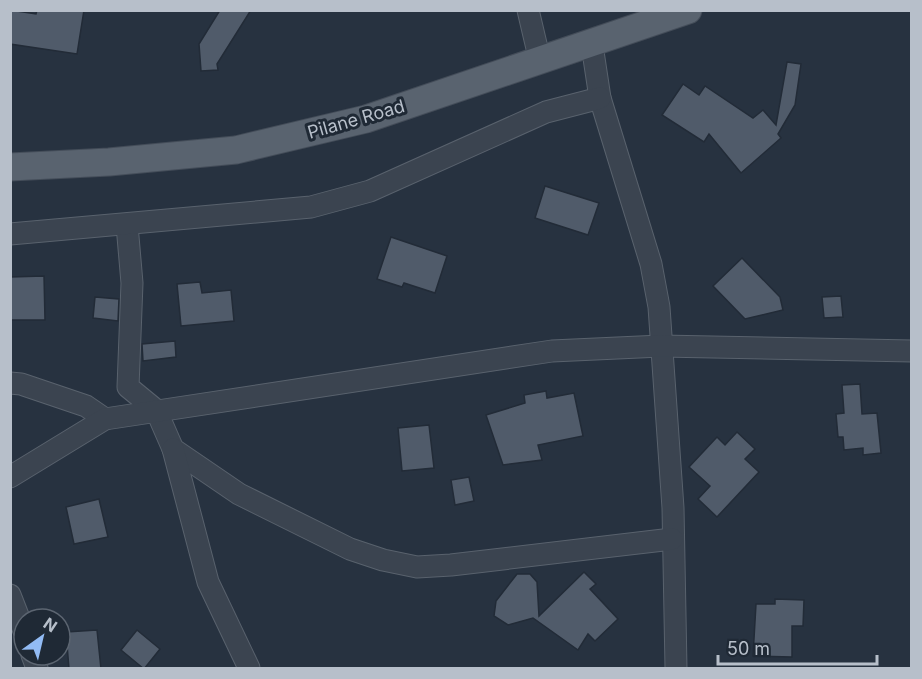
<svg xmlns="http://www.w3.org/2000/svg" width="922" height="679" font-family="Inter,sans-serif">
  <style>
    .building { fill: #505b6a; stroke: #222b37; stroke-width: 1.5 }
    .lines { fill: none; stroke-linecap: round; stroke-linejoin: round }
    .minor-casing { stroke: #59626d; stroke-width: 23 }
    .major-casing { stroke: #444d59; stroke-width: 29 }
    .minor { stroke: #3b4450; stroke-width: 21 }
    .major { stroke: #59636f; stroke-width: 27 }
    .labels { text-anchor: middle; dominant-baseline: central; stroke-width: 6; stroke-linejoin: round; paint-order: stroke }
    .street-label { font-size: 18px; fill: #b7bfca; stroke: #1f2935 }
  </style>
  <rect width="100%" height="100%" fill="#273240"/>
  <!-- building -->
  <g class="building">
    <path d="M10,10L36,14L37,10H84L77,54L10,44Z"/>
    <path d="M220,10H251L217,64L218,70L201,71L199,44Z"/>
    <path d="M787,62L801,64L795,105L778,134L781,138L741,173L709,134L704,142L662,115L683,84L699,95L705,86L753,118L763,110L776,125Z"/>
    <path d="M545,186L599,203L588,235L535,218Z"/>
    <path d="M391,237L447,256L435,293L404,283L402,287L377,279Z"/>
    <path d="M742,258L780,297L783,310L745,319L713,286Z"/>
    <path d="M44,276L45,320H10V277Z"/>
    <path d="M200,282L202,293L231,290L234,321L181,326L177,284Z"/>
    <path d="M841,296L843,317L824,318L822,297Z"/>
    <path d="M95,297L119,299L118,321L93,318Z"/>
    <path d="M175,341L176,357L143,361L142,344Z"/>
    <path d="M860,384L862,414L877,413L881,453L863,455V448L844,450L843,437H838L836,414L844,413L842,385Z"/>
    <path d="M546,391L547,398L574,393L583,436L538,445L542,460L503,465L486,415L525,403L524,395Z"/>
    <path d="M429,425L434,468L402,471L398,428Z"/>
    <path d="M737,432L755,449L745,459L759,472L717,517L698,499L710,486L689,467L717,437L725,445Z"/>
    <path d="M469,477L474,501L455,505L451,480Z"/>
    <path d="M99,499L108,537L74,544L66,507Z"/>
    <path d="M584,572L596,584L590,589L618,619L595,641L588,634L578,650L533,618L508,625L494,616L496,601L517,574H530L537,582L539,616Z"/>
    <path d="M775,599L804,600L803,626H792V657L753,656L756,604H775Z"/>
    <path d="M97,630L101,669H69L66,632Z"/>
    <path d="M137,630L160,649L144,669L121,650Z"/>
  </g>
  <g class="lines">
    <defs>
      <g id="minor">
        <path d="M528,10L540,61"/>
        <path d="M592,45L600,98L651,264L659,307L673,508L676,668"/>
        <path d="M127,225L132,283L128,387L156,410L173,449L239,494L350,549L383,560L417,567L451,565L672,539"/>
        <path d="M10,234L311,207L370,191L546,112L600,98"/>
        <path d="M10,383L21,384L86,406L105,419"/>
        <path d="M173,449L208,582L249,668"/>
        <path d="M10,477L105,419L552,351L661,346L912,351"/>
        <path d="M10,595L24,631"/>
        <path d="M32,655L37,668"/>
      </g>
      <path id="major" d="M10,167L109,162L236,150L366,119L688,10"/>
    </defs>
    <!-- minor casing -->
    <use href="#minor" class="minor-casing"/>
    <!-- major casing -->
    <use href="#major" class="major-casing"/>
    <!-- minor -->
    <use href="#minor" class="minor"/>
    <!-- major -->
    <use href="#major" class="major"/>
  </g>
  <g class="labels">
    <!-- street labels -->
    <g class="street-label">
      <text transform="translate(356 119) rotate(-16)">Pilane Road</text>
    </g>
  </g>
  <!-- border -->
  <rect width="922" height="679" fill="none" stroke="#b7bfca" stroke-width="24"/>
  <!-- north arrow -->
  <g transform="translate(42 637) rotate(34)"><circle r="28" fill="#1f2935" stroke="#5c6571" stroke-width="1.5"/>
  <path d="M0-4.5L10 22L0 15L-10 22Z" fill="#92bbf4"/>
  <text y="-9" font-size="16" font-weight="bold" text-anchor="middle" fill="#b7bfca">N</text>
  </g>
  <!-- scale -->
  <path d="M718 655v9h159v-9" fill="none" stroke="#b7bfca" stroke-width="3"/>
  <text x="727" y="655" font-size="18" fill="#b7bfca" stroke="#1f2935" stroke-width="4.5" paint-order="stroke">50 m</text>
</svg>
